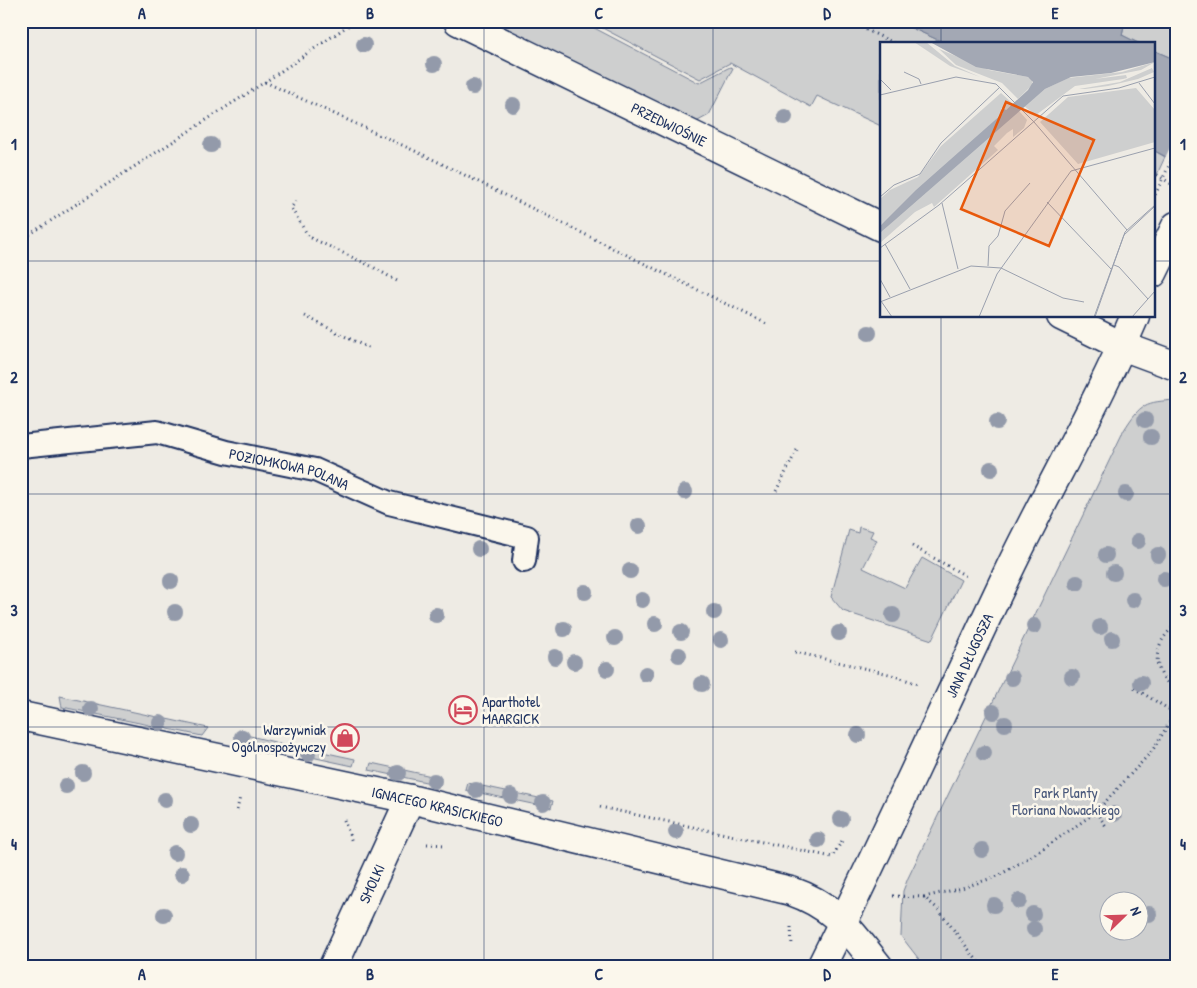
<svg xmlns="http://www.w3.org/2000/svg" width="1197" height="988" font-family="'Patrick Hand',sans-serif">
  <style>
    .green { fill: #cecfcf; stroke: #747f96; fill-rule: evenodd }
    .water { fill: #a3a8b4; stroke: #6d7892 }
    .pier { fill: #eeebe4 }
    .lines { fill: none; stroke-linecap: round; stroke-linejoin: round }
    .lane-casing { stroke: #1b2f5e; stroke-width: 26 }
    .street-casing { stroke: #1b2f5e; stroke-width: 31 }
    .path { stroke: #1b2f5e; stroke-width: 3; stroke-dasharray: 1 4; stroke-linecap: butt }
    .lane { stroke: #fbf7ec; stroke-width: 22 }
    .street { stroke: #fbf7ec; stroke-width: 28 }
    .path-bridge { stroke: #1b2f5e; stroke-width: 3; stroke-dasharray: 1 4; stroke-linecap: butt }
    .tree { fill: #939aaa }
    .grid { fill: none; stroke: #1b2f5e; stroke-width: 1; stroke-opacity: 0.55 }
    .labels { text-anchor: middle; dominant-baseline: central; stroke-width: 5; stroke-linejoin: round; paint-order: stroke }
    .street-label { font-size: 15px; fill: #1b2f5e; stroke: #fbf7ec }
    .poi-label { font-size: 15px; fill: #1b2f5e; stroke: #fbf7ec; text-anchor: start }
    .park-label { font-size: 15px; fill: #48577a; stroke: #fbf7ec }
    .inset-road { fill: none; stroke: #9aa0ae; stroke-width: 1 }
    .view { fill: #e8590c; fill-opacity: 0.15; stroke: #e8590c; stroke-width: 2.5 }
    .inset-edge { fill: none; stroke: #1b2f5e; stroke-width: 2.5 }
    .neatline { fill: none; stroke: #1b2f5e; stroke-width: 2 }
    .grid-label { font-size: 16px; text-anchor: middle; font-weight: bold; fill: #1b2f5e }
  </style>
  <rect width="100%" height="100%" fill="#eeebe4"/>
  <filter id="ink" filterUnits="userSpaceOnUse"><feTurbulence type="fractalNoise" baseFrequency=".02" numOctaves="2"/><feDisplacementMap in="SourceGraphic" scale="10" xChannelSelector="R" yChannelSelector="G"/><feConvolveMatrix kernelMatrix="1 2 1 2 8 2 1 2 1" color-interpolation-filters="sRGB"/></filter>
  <g filter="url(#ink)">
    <!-- green -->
    <g class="green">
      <path d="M489,21H581L699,83L730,67L733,68L709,115L696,122Z"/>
      <path d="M589,21H896L947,44H881V126L817,96L811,107L730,63L700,79Z"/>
      <path d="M1125,21H1176V60L1153,50V44H1140L1122,35Z"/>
      <path d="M1153,150L1165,157L1153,183Z"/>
      <path d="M1176,400V967H925L901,936L903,891L908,878L1124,430C1141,403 1145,402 1176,400ZM1140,900V930H1110V900Z"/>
      <path d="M859,527L873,531L870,537L877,540L863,568L905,588L922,558L961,580L932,640L843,611L831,597L849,530L858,533Z"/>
      <path d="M60,696L208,728L202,736L62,707Z"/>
      <path d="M238,733L295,747L294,754L239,742Z"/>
      <path d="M304,748L355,759L353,766L302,755Z"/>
      <path d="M371,763L441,778L440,785L369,770Z"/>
      <path d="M468,783L553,801L551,808L466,790Z"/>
    </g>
    <!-- water -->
    <g class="water">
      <path d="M896,21H1125L1122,35L1140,44H947Z"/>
      <path d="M1153,50L1176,60V162L1153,150Z"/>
    </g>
    <!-- pier -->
    <path class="pier" d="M1176,135V164L1164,160Z"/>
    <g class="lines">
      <defs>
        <g id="lane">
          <path id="s1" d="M21,446L157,432L226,452L315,470L389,503L527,537L524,561"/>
        </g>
        <g id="street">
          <path id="s2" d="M458,21L881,227"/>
          <path d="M1153,273L1176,226"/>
          <path d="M1061,316L1122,346L1176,366"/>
          <path id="s3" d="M21,716L410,799L791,891C837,907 850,931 879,967"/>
          <path id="s4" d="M333,967L410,799"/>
          <path id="s5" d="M821,967C886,836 946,702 1009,570C1050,485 1098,403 1135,316"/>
        </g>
      </defs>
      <!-- lane casing -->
      <use href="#lane" class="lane-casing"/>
      <!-- street casing -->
      <use href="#street" class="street-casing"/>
      <!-- path -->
      <g class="path">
        <path d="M848,21L896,44"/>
        <path d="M265,82L428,157L769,325"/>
        <path d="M1153,172L1176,187"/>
        <path d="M296,201L291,208L309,237L373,267L397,281"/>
        <path d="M21,240L265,82L355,21"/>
        <path d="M305,316L370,349"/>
        <path d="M776,491L797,450"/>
        <path d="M912,546L968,577"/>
        <path d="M1176,625C1152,643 1150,672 1176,690"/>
        <path d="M795,652L889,674L918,684"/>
        <path d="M1134,688L1175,713"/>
        <path d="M600,807L832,857L842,841"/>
        <path d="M237,810L240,797"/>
        <path d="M1096,812L1106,826"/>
        <path d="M344,820L352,842"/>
        <path d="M427,844L445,845"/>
        <path d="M893,896L924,897L938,909L982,967"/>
        <path d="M924,897L962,888L998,876L1043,849L1096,812L1152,751L1176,712"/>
        <path d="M791,927L792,946"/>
      </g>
      <!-- lane -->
      <use href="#lane" class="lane"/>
      <!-- street -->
      <use href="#street" class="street"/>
      <!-- path-bridge -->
      <path class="path-bridge" d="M1153,199L1176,151"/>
    </g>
    <!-- trees -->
    <g class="tree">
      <circle cx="364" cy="45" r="8"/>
      <circle cx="434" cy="64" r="8"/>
      <circle cx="473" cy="87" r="8"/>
      <circle cx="513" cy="105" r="8"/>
      <circle cx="785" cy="117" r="8"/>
      <circle cx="211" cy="145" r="8"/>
      <circle cx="869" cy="333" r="8"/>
      <circle cx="1145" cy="420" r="8"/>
      <circle cx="997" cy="422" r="8"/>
      <circle cx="1151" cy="437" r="8"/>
      <circle cx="991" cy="469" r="8"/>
      <circle cx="685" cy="492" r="8"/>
      <circle cx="1126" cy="494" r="8"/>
      <circle cx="639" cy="526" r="8"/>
      <circle cx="1138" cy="541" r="8"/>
      <circle cx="479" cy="549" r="8"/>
      <circle cx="1106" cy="555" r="8"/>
      <circle cx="1158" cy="555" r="8"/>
      <circle cx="630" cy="571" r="8"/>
      <circle cx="1114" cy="573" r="8"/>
      <circle cx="1164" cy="579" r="8"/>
      <circle cx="171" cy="581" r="8"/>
      <circle cx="1077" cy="583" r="8"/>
      <circle cx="585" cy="592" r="8"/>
      <circle cx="642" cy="600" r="8"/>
      <circle cx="1133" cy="600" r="8"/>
      <circle cx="175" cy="612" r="8"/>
      <circle cx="714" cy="612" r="8"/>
      <circle cx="436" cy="615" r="8"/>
      <circle cx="893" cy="615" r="8"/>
      <circle cx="655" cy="624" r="8"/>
      <circle cx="1034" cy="626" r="8"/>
      <circle cx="1100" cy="627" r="8"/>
      <circle cx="564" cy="629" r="8"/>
      <circle cx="681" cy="632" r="8"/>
      <circle cx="839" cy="633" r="8"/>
      <circle cx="615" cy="638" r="8"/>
      <circle cx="1112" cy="639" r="8"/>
      <circle cx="721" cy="640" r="8"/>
      <circle cx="679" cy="655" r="8"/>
      <circle cx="555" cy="657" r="8"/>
      <circle cx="574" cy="662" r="8"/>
      <circle cx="607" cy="669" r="8"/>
      <circle cx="646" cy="674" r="8"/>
      <circle cx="1072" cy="677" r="8"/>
      <circle cx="1012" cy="678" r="8"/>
      <circle cx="1141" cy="683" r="8"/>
      <circle cx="702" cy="684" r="8"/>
      <circle cx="91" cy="709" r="8"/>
      <circle cx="993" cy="712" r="8"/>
      <circle cx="160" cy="723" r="8"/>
      <circle cx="1005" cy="724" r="8"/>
      <circle cx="858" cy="735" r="8"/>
      <circle cx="242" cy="737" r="8"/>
      <circle cx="984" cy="753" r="8"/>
      <circle cx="308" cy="754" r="8"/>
      <circle cx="83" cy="773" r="8"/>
      <circle cx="398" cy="773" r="8"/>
      <circle cx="434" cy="781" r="8"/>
      <circle cx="66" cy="786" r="8"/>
      <circle cx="476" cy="790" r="8"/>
      <circle cx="511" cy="796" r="8"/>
      <circle cx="165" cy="800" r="8"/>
      <circle cx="543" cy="803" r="8"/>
      <circle cx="1114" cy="814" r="8"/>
      <circle cx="841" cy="819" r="8"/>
      <circle cx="191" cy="825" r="8"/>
      <circle cx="676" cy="832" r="8"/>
      <circle cx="818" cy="840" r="8"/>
      <circle cx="982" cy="850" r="8"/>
      <circle cx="175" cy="853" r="8"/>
      <circle cx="182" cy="874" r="8"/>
      <circle cx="1019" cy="901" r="8"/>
      <circle cx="994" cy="905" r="8"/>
      <circle cx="1033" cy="914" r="8"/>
      <circle cx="1149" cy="914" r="8"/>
      <circle cx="164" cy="915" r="8"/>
      <circle cx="1034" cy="929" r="8"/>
    </g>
  </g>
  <!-- grid -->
  <path class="grid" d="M256,21V967M484,21V967M713,21V967M941,21V44M21,261H881M1153,261H1176M941,316V967M21,494H1176M21,727H1176"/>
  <!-- icons -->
  <defs>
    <symbol id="hotel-ring" viewBox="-11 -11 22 22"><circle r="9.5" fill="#fbf7ec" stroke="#d1495b" stroke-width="1.5"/><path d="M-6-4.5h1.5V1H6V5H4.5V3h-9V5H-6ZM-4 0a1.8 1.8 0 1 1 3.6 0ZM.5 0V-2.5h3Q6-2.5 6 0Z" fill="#d1495b"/></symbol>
    <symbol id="shop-ring" viewBox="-11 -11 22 22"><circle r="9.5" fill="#fbf7ec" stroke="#d1495b" stroke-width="1.5"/><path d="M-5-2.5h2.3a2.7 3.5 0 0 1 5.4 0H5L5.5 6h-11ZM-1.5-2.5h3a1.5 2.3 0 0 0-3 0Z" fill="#d1495b"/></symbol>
  </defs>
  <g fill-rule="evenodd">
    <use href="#hotel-ring" x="447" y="694" width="32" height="32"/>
    <use href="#shop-ring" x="329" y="722" width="32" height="32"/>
  </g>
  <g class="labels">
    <!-- street labels -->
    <g class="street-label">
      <text stroke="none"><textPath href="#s2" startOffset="235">PRZEDWIOŚNIE</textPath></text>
      <text stroke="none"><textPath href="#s1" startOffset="274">POZIOMKOWA POLANA</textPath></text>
      <text stroke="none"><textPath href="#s5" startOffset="345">JANA DŁUGOSZA</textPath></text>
      <text stroke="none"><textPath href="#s3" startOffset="426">IGNACEGO KRASICKIEGO</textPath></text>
      <text stroke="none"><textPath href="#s4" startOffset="92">SMOLKI</textPath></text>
    </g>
    <!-- poi labels -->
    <g class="poi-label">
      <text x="482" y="701">Aparthotel<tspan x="482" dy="17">MAARGICK</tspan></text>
      <text x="326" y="729" text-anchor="end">Warzywniak<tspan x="326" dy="17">Ogólnospożywczy</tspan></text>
    </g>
    <!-- park labels -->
    <g class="park-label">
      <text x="1066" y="792">Park Planty<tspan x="1066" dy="17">Floriana Nowackiego</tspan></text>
    </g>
  </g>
  <!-- overview -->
  <g transform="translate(880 42)">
    <rect width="275" height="275" fill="#eeebe4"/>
    <path d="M34,0H46L75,24L100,35L70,24ZM59,7L109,28L148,35L152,37V43L138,57L122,41L76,23ZM275,20L261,28L215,37L246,33L247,36L243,37L195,44L156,73L144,64L165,47L188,36L242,30ZM272,26L274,30L258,37L228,44L205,47H199L240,40ZM256,46L275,68V100L198,122L160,80L188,55ZM121,51L133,62L126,68L121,66L123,71L0,184V157L10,148L38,135L61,104ZM139,69L147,78L144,86L133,95V87L127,91L114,104L118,108L54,165L52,161L35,170L0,201V191L41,153Z" fill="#cecfcf"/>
    <path d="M50,0H275V20L231,31L191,35L165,47L0,191V184L36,148L123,71V66L126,68L148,48L153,40L148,35L96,25Z" fill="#a3a8b4"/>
    <path class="inset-road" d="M24,30L39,37L41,42M0,37L11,48M259,41L275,62M0,53L76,35L116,42L154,80L247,188M0,155L14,143L40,132L61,101L120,45M167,160L232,228M62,161L78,227M5,202L30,247M0,206L59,163L183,54L239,46L275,35M234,223L239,225L268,257M108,224L109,204L118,194L125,169L150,141M0,237L10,255M1,259L12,275M0,260L91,224L121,226L183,256L204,260M99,275L117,232L191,129L275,106M214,275L244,193L275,164M215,275L245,190L275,163M252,275L275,249"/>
    <path class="view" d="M126,60L214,98L169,204L81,167Z"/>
    <rect width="275" height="275" class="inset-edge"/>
  </g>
  <!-- margin -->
  <rect width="1197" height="988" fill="none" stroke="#fbf7ec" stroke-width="55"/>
  <!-- north arrow -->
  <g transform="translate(1124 916) rotate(67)"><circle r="24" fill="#fbf7ec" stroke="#a1a7b3"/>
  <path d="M0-4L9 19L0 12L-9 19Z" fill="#d1495b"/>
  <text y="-8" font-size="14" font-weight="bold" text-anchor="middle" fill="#1b2f5e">N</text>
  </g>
  <rect x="28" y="28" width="1142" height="932" class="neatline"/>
  <g class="grid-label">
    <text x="142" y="19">A</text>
    <text x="370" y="19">B</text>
    <text x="599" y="19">C</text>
    <text x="827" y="19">D</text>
    <text x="1055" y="19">E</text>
    <text x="14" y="150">1</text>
    <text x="1183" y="150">1</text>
    <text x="14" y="383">2</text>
    <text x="1183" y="383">2</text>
    <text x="14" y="616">3</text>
    <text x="1183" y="616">3</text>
    <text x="14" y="850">4</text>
    <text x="1183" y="850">4</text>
    <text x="142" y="980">A</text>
    <text x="370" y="980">B</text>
    <text x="599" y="980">C</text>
    <text x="827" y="980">D</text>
    <text x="1055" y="980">E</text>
  </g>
</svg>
